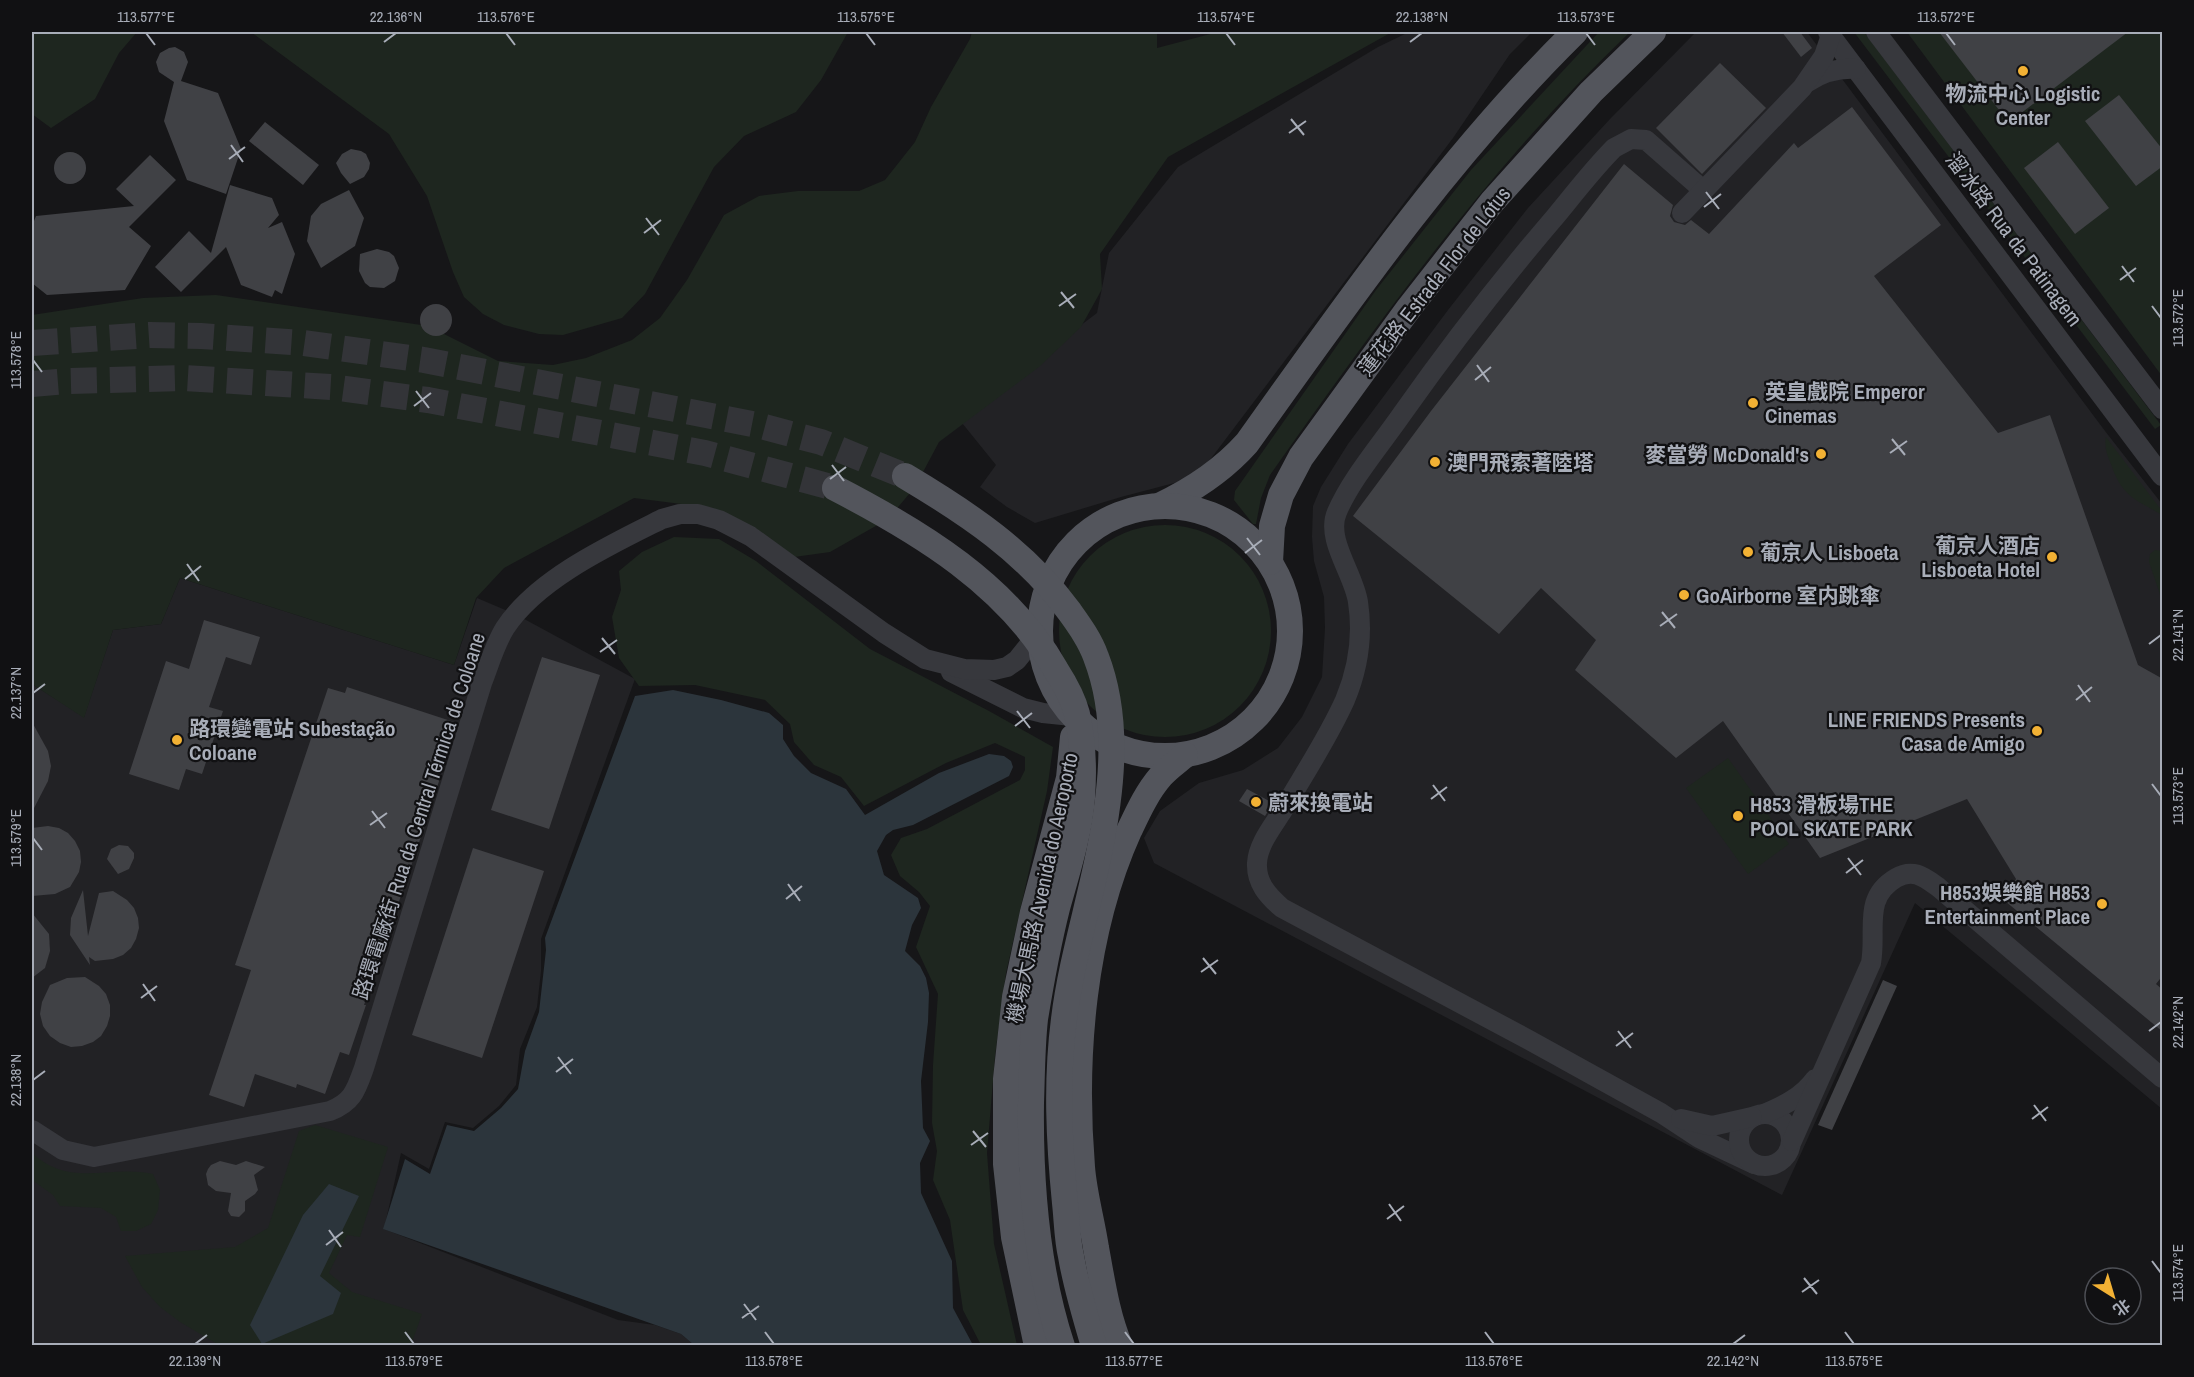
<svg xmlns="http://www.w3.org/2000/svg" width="2194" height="1377" font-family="'Archivo Narrow','Noto Sans SC',sans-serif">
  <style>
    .built { fill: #222225 }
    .green { fill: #1e261f }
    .water { fill: #2c353c }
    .building { fill: #404145 }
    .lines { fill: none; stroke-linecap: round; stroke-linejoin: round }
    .major-tunnel { stroke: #333438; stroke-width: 26; stroke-dasharray: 26 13; stroke-linecap: butt }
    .minor { stroke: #37383d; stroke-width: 20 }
    .major { stroke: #53555c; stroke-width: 26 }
    .major-bridge { stroke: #53555c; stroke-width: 26 }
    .ticks { fill: none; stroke: #a8adb8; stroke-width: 2 }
    .poi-dot { fill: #f2b134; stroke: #111113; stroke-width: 2 }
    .labels { text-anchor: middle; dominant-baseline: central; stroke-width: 4.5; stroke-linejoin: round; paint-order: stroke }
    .poi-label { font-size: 21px; font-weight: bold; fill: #a8adb8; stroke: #111113; text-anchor: start }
    .street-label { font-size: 21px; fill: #a8adb8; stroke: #111113 }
    .neatline { fill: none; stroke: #a8adb8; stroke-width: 2 }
    .ticks-label { font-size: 15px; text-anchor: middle; fill: #a8adb8 }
  </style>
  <rect width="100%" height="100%" fill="#161618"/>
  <!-- built -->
  <g class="built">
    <path d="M1409,32H1532L1510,54L1453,138L1197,477L1121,497L1035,523L1007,507L980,487L996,465L958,418L1097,313L1109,253L1178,167L1378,47Z"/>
    <path d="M1696,32H1807L2105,431L2162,504V1109L1915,903L1782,1195L1154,863L1144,838L1160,811L1199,783L1243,770L1278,748L1302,717L1322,677L1325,628L1324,597L1314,561L1312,537L1313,506L1321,487L1348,444L1448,310L1528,208L1610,119Z"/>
    <path d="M180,578L454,665L477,598L515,614L635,679L541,939V971L537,1007L520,1049L516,1085L499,1106L473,1128L445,1122L429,1169L401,1153L384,1229L618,1320L655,1325L681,1334L694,1345H32V684L84,717L113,630L161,624Z"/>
  </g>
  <!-- green -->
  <g class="green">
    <path d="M32,32H137L119,53L95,99L51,128L32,114Z"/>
    <path d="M251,32H848L821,80L796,112L744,136L714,167L645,294L622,318L563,335L539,334L504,325L483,314L464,297L453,272L427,196L389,134Z"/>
    <path d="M972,32H1157V48L1218,32H1392L1168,157L1100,254L1102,289L1081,327L1039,367L939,442L915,487L888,519L830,552L787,558L763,538L713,508L634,498L504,568L476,598L454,665L180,578L161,624L113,630L84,718L32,684V315L143,298L216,295L428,326L498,361L553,365L586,358L632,340L660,318L687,280L724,215L759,196L798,191H859L885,180L915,142L931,107L970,39Z"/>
    <path d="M1599,32H1630C1492,164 1380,319 1270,475L1261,498L1256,524H1253L1234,500L1235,491L1376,290L1471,170Z"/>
    <path d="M1854,32H1864L2161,425L2155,429Z"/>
    <path d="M1907,32H2162V376Z"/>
    <path d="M2106,437L2162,511V515C2135,499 2122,497 2111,464C2107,455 2104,447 2106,437Z"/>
    <circle cx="1165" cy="631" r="106"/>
    <path d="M674,537L719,539L756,561L870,649L989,711L1053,747L1047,791L1006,973L995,1056L987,1153L994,1244L1017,1345H981L963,1310L950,1220L933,1180L937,1151L932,1123L933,1065L938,994L916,947L930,906L919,892L900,876L891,855L901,838L927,829L1020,780L1025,770V757L995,743L946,763L864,806L841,777L814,765L794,742L790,724L765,700L695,685L639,686L619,658L612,617L621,590L619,571L642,552Z"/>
    <path d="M2155,550L2162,551V600L2149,562L2150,554Z"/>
    <path d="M1728,758L1789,844L1748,874L1686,788Z"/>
    <path d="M315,1125L388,1147L360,1237L347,1235L329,1273L352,1292L422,1314L411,1345H219L180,1322L160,1307L142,1287L125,1256L235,1247L268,1228L299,1131Z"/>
    <path d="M32,1153C72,1189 108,1164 153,1174L160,1190L158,1210L151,1224L136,1231H121L116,1217L101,1208L60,1206L53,1195L32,1180Z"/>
  </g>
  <!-- water -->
  <g class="water">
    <path d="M673,690L721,700L769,713L783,725V739L794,756L811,773L846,789L865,815L939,773L989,754L1004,756L1011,761L1013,767L1009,776L913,825L893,830L886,835L877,851L884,875L918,898L921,908L912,925L905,951L920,966L926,978L929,993L928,1022L921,1081L923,1128L930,1141L920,1163L921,1193L952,1261L953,1308L973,1345H694L681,1334L383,1229L405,1159L430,1174L447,1125L474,1131L501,1108L518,1089L525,1051L539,1012L546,950L545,938L635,696Z"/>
    <path d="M329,1184L359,1196L320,1276L341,1293L333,1314L262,1344L250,1325L303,1215Z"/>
  </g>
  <!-- building -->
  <g class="building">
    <path d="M1782,32H1800L1812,48L1801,57Z"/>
    <path d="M1939,32H2128L2020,114L1999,110Z"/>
    <path d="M175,47L184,52L188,62L181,81L218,93L241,149L226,194L187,180L164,121L174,82L159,72L156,62L160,53L169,48Z"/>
    <path d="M1720,63L1766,108L1702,174L1656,128Z"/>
    <path d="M2119,95L2163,150V166L2136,186L2085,121Z"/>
    <path d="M1852,107L1941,225L1874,276L1998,433L2050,415L2138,665L2163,679V975L2156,984L2163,990V1032L2005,901L2016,879L1967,799L1820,858L1723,721L1676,758L1575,670L1596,640L1541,588L1499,634L1353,516L1431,411L1624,164L1673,205L1670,216L1674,222L1685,225L1691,220L1709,234L1794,143L1798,148Z"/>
    <path d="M265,122L319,165L303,185L249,141Z"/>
    <path d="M2058,142L2109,208L2075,234L2024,168Z"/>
    <path d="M351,149L361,151L366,154L370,163L369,169L364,177L350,184L341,173L336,163L342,154Z"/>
    <circle cx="70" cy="168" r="16"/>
    <path d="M150,155L176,180L129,227L151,246L125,290L47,295L32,283V226L36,216L134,206L116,189Z"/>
    <path d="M230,185L272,198L279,215L268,228L282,222L295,254L282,294L275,290L272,297L241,285L226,247L181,292L155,267L189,231L211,253Z"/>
    <path d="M349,190L364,218L355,246L321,268L307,241L311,216L321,204Z"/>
    <path d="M377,249L389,252L394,256L399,268L395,281L384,288L370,287L365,283L359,271L360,254Z"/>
    <circle cx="436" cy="320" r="16"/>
    <path d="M204,620L260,637L251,665L226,657L209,707L223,711L202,774L186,769L179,790L129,774L166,661L189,669Z"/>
    <path d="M542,657L600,675L549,829L491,810Z"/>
    <path d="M347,687L457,723L431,807L364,1005H366L349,1055L340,1052L325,1094L297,1084L296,1088L255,1074L244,1107L209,1095L251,970L235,965L328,688L345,693Z"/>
    <path d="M32,722L48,751L51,766L48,781L32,812Z"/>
    <path d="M1247,789L1273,803L1265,816L1239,801Z"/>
    <path d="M48,826L59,828L68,833L75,841L80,851L81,862L79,872L70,887L55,894L32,896V828Z"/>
    <path d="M119,845L128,846L134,853V858L129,869L118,874L107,859L111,849Z"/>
    <path d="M473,848L544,871L482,1058L412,1035Z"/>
    <path d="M83,890L88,936L99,893L113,891L127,900L134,908L138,918L139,928L136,939L131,948L123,955L113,959L95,961L89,957L90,965L70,935L71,918Z"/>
    <path d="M32,913L49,934L50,951L45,968L32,978Z"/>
    <path d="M85,977L99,986L106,994L110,1005V1016L107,1026L101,1036L93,1042L82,1046L71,1047L60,1043L50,1036L43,1026L40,1014L42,1002L50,985L67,978Z"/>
    <path d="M1883,980L1897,986L1832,1130L1818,1125Z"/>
    <path d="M220,1161L236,1165L246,1161L265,1167L254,1175L258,1190L255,1194L245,1201V1211L239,1217L231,1216L228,1211L231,1193L216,1191L208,1185L206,1174L208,1169L211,1165Z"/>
  </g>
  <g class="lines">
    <!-- major-tunnel -->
    <g class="major-tunnel">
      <path d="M32,343L150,335L201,336L304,343L424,360L757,425L821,442L905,476"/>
      <path d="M32,384L69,381L184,378L331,387L428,400L705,453L835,488"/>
    </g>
    <!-- minor -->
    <g class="minor">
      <path d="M1828,32L2162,476"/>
      <path d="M1876,32L2162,409"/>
      <path d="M1808,82C1823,72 1839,68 1856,69"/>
      <path d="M1703,190L1646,140L1631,139L1614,148C1593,169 1574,194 1555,217C1501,280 1450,346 1402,414C1382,443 1351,479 1337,512C1325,539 1354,574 1358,602C1363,635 1358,669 1345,700C1328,738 1304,774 1283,810C1273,826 1258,844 1257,863C1256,883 1268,896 1282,908L1529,1040L1661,1113L1699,1138L1754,1164"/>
      <path d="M1682,213L1802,88L1824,56L1831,35"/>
      <path d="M951,672L1023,708L1043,713L1072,716"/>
      <circle cx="1765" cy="1140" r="26"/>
      <path d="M1764,1114C1783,1106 1802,1097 1815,1079"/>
      <path d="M1681,1119L1712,1126L1752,1117"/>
      <path d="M32,1130L63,1150L94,1157L330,1111C353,1102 356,1090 364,1068L482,683C489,665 495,644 505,628C537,579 610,545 662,519L680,514H698L719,520L750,536L884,633L925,659L964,669L994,670L1007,667L1017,660L1029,645L1038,628"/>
      <path d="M1792,1141L1871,963C1877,930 1862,898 1896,878C1913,868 1924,877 1938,887L2162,1078"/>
    </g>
    <!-- major -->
    <g class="major">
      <path d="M1159,506C1193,490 1222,471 1247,443C1349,300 1450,155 1575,32"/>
      <circle cx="1165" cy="631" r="125"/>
      <path d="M1270,562L1272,526L1281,495L1301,457L1409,308L1492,202L1591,92L1653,32"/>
      <path d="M1037,1346L1014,1237L1006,1164V1079L1015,997L1033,912L1069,778L1073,737"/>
      <path d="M1120,1346C1107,1316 1102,1280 1096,1248C1092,1221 1084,1194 1082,1167C1073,1057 1083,933 1129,831C1138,812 1147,792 1161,776C1168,768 1177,762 1185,755"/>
    </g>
    <!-- major-bridge -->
    <g class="major-bridge">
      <path d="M905,476C967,513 1026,552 1069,611C1079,625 1090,640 1096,657C1120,719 1112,790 1099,853C1088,909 1071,962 1064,1019C1056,1081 1059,1142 1065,1203C1067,1221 1067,1239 1071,1256C1076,1286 1085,1316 1094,1346"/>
      <path d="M835,488C920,532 1008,585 1056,670C1065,684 1073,698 1077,714C1083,741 1084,771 1082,798C1079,835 1067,872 1057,908C1048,944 1041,982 1035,1019C1032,1046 1032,1075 1031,1103C1030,1184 1036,1268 1062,1346"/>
    </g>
  </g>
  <!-- ticks -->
  <path class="ticks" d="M146,33L155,45M506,33L515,45M866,33L875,45M1226,33L1235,45M1586,33L1595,45M1946,33L1955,45M384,42L396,33M1410,42L1422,33M1291,119L1304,135M1289,133L1306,121M231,145L243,162M229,159L245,147M1706,192L1719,209M1704,207L1721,194M646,218L659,235M644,233L661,220M2122,266L2134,282M2120,280L2136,268M1061,292L1074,308M1059,306L1076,294M2152,306L2161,318M33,360L42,372M1477,365L1489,382M1475,380L1491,367M416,391L429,408M414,406L431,393M1892,439L1905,455M1890,453L1907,441M832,465L844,481M830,479L846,467M1247,538L1260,555M1245,553L1262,540M187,564L199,581M185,579L201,566M1662,612L1675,628M1660,626L1677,614M602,638L615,654M2149,644L2161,635M600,652L617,640M2078,685L2090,702M33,693L45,684M2076,700L2092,687M1017,711L1030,728M1015,726L1032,713M2152,784L2161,796M1433,785L1445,801M1431,799L1447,787M372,811L385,828M370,825L387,813M33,838L42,850M1848,858L1861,875M1846,873L1863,860M788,884L800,901M786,899L802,886M1203,958L1216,974M1201,972L1218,960M143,984L155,1001M141,998L157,986M1618,1031L1631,1048M2149,1031L2161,1022M1616,1046L1633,1033M558,1057L571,1074M556,1072L573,1059M33,1080L45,1071M2034,1105L2046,1121M2032,1119L2048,1107M973,1131L986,1147M971,1145L988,1133M1389,1204L1401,1221M1387,1219L1404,1206M329,1230L341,1247M326,1245L343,1232M2152,1261L2161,1273M1804,1278L1817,1294M1802,1292L1819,1280M744,1304L756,1320M742,1318L759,1306M405,1332L414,1344M765,1332L774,1344M1125,1332L1134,1344M1485,1332L1494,1344M1845,1332L1854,1344M195,1344L207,1335M1733,1344L1745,1335"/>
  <!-- markers -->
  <g class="poi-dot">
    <circle cx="2023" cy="71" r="6"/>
    <circle cx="1753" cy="403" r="6"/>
    <circle cx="1821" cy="454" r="6"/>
    <circle cx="1435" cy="462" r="6"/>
    <circle cx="1748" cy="552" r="6"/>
    <circle cx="2052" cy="557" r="6"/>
    <circle cx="1684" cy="595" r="6"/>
    <circle cx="2037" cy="731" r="6"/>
    <circle cx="177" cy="740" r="6"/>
    <circle cx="1256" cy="802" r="6"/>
    <circle cx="1738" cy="816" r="6"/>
    <circle cx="2102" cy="904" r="6"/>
  </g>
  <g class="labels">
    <!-- poi labels -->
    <g class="poi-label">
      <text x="2023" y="93" text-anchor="middle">物流中心 Logistic<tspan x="2023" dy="24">Center</tspan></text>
      <text x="1765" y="391">英皇戲院 Emperor<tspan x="1765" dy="24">Cinemas</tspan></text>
      <text x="1809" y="454" text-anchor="end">麥當勞 McDonald's</text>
      <text x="1447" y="462">澳門飛索著陸塔</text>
      <text x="2040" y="545" text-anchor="end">葡京人酒店<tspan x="2040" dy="24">Lisboeta Hotel</tspan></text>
      <text x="1760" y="552">葡京人 Lisboeta</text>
      <text x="1696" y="595">GoAirborne 室内跳傘</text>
      <text x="2025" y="719" text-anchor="end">LINE FRIENDS Presents<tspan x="2025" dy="24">Casa de Amigo</tspan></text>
      <text x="189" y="728">路環變電站 Subestação<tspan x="189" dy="24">Coloane</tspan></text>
      <text x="1268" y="802">蔚來換電站</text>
      <text x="1750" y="804">H853 滑板場THE<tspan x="1750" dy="24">POOL SKATE PARK</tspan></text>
      <text x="2090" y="892" text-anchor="end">H853娛樂館 H853<tspan x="2090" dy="24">Entertainment Place</tspan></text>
    </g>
    <!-- street labels -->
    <g class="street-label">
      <text transform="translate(2014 239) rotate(53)">溜冰路 Rua da Patinagem</text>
      <text transform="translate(1434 281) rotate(-52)">蓮花路 Estrada Flor de Lótus</text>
      <text transform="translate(419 816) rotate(-72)">路環電廠街 Rua da Central Térmica de Coloane</text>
      <text transform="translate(1042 888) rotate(-78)">機場大馬路 Avenida do Aeroporto</text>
    </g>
  </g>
  <!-- border -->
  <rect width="2194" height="1377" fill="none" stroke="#111113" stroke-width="66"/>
  <!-- north arrow -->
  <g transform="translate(2113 1296) rotate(143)"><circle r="28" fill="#111113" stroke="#4d4f55" stroke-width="1.5"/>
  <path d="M0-4.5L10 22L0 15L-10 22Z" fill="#f2b134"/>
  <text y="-9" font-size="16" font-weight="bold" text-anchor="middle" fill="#a8adb8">北</text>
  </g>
  <rect x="33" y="33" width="2128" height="1311" class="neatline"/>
  <g class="ticks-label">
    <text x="146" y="22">113.577°E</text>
    <text x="396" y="22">22.136°N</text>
    <text x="506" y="22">113.576°E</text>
    <text x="866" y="22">113.575°E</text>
    <text x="1226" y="22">113.574°E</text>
    <text x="1422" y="22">22.138°N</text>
    <text x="1586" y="22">113.573°E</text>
    <text x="1946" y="22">113.572°E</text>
    <text transform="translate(2178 318) rotate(-90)" y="5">113.572°E</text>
    <text transform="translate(16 360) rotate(-90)" y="5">113.578°E</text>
    <text transform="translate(2178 635) rotate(-90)" y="5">22.141°N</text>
    <text transform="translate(16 693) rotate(-90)" y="5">22.137°N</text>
    <text transform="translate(2178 796) rotate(-90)" y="5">113.573°E</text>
    <text transform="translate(16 838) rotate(-90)" y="5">113.579°E</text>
    <text transform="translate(2178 1022) rotate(-90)" y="5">22.142°N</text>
    <text transform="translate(16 1080) rotate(-90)" y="5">22.138°N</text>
    <text transform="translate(2178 1273) rotate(-90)" y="5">113.574°E</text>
    <text x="195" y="1366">22.139°N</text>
    <text x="414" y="1366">113.579°E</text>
    <text x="774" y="1366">113.578°E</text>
    <text x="1134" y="1366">113.577°E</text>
    <text x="1494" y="1366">113.576°E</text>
    <text x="1733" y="1366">22.142°N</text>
    <text x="1854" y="1366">113.575°E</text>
  </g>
</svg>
